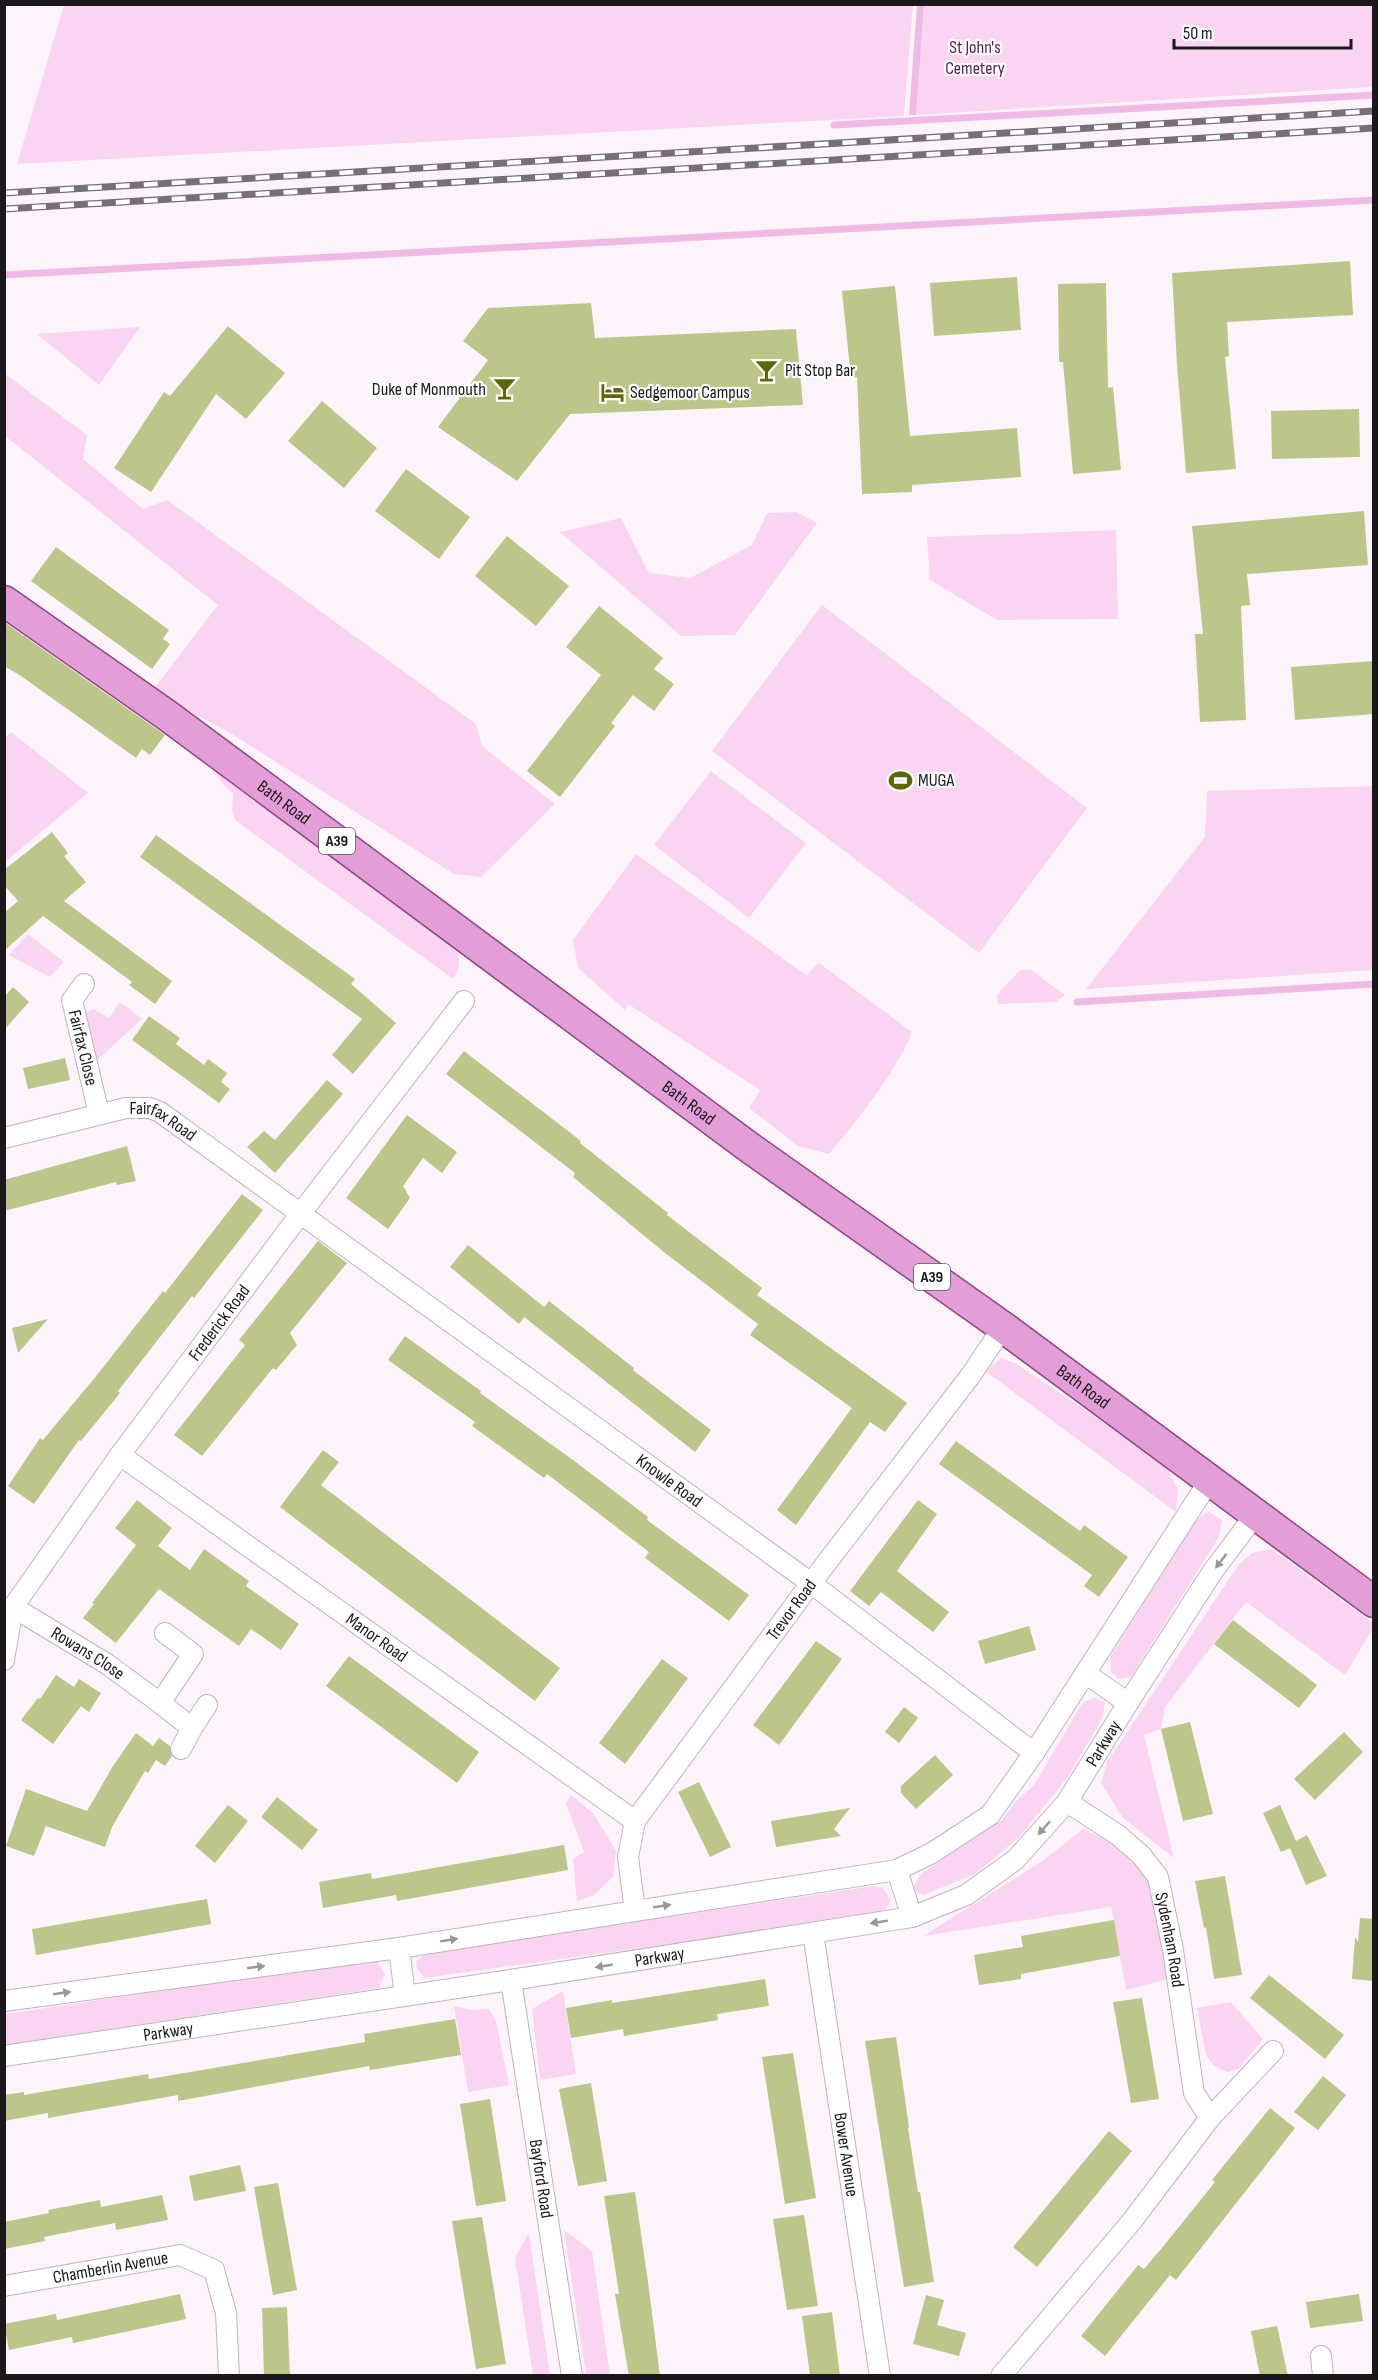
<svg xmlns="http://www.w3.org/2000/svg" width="1378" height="2380" font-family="'Sofia Sans Condensed',sans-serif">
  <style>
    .green { fill: #f9d5f1 }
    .water { fill: #efbbe4 }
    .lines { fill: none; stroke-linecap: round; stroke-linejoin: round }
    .stream { stroke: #efbbe4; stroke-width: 7 }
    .building { fill: #bcc68a }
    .street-casing { stroke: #c1b2bd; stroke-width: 22 }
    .primary-casing { stroke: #904684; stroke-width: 33 }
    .street { stroke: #fff; stroke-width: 20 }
    .primary { stroke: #e29fd7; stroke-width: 30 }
    .rail-casing { stroke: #766f74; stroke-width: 7 }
    .rail { stroke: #fff; stroke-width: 4.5; stroke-dasharray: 14; stroke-linecap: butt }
    .oneway { fill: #999798 }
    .labels { text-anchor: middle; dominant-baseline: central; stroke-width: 4.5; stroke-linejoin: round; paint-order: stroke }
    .shield { fill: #fff; stroke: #605d5f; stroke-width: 1.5 }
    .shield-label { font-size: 16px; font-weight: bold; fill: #1c171b }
    .park-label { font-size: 18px; fill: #571b4f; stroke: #fff }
    .poi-label { font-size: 18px; fill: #1c171b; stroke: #fff; text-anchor: start }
    .street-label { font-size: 18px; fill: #1c171b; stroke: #fff }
  </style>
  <rect width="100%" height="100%" fill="#fdf4fb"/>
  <!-- green -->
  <g class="green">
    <path d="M64,5V4L913,5L904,116L17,164Z"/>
    <path d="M924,5H1373V87L916,115Z"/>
    <path d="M140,327L99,385L37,334Z"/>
    <path d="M4,373L87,435L83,459L143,509L167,500L476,724L482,746L555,804L481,877L454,874L230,733L152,691L218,605L5,436Z"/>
    <path d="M796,512L817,523L735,635L681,636L560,532L621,518L649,573L690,578L752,545L767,513Z"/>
    <path d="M1116,530L1118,619L997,620L930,580L927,537Z"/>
    <path d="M822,605L1087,808L979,953L712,751Z"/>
    <path d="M11,732L88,793L5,862V738Z"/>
    <path d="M214,766L456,944C460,957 461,967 453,979L236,821L232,811L233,794L224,785L213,769Z"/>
    <path d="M711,771L806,843L749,918L654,845Z"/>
    <path d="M1373,786V970L1086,989L1205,837L1207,791Z"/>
    <path d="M636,854L806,975L819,963L912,1032C897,1071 857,1121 829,1154L798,1146L749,1108L760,1090L628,1004L625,1010L578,968L573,940Z"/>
    <path d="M28,934L64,962L50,977L9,955Z"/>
    <path d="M1020,970H1031L1065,995L1056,1002L998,1004L997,995Z"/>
    <path d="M120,1002L142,1019L94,1063L85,1013L94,1009L109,1018Z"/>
    <path d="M1001,1358L1015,1363L1165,1463L1178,1490L1176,1512L985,1371Z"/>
    <path d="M1208,1511L1222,1520L1219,1537L1131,1677L1118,1679L1111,1672L1110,1657L1195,1521Z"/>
    <path d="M1271,1549L1373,1623V1628L1345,1675L1246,1602L1165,1707L1161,1729L1144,1735L1174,1858L1123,1818L1101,1783L1107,1762L1239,1564L1252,1553Z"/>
    <path d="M1095,1698L1105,1703L1102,1719L1068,1777L1020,1836L977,1873L924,1895L911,1890L921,1874L1002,1820L1016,1801L1034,1785L1083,1702Z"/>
    <path d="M571,1795L594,1814L616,1851L613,1877L594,1895L577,1901L573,1859L584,1852L566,1803Z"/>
    <path d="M1083,1829L1118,1845L1147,1875L1163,1897L1177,1977L1126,1990L1111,1907L923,1936L1041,1862Z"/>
    <path d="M874,1886L883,1888L891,1900L883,1914L425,1978L417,1969L416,1961L428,1953Z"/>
    <path d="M376,1959L385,1974L379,1988L5,2045V2014Z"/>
    <path d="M563,1991L576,2074L540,2080L532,2009Z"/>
    <path d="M1231,2002L1263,2039L1238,2069L1227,2072L1213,2065L1206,2055L1197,2008Z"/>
    <path d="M454,2006L472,2010L489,2009L496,2021L509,2085L468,2092Z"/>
    <path d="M564,2230L592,2251L610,2375H586Z"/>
    <path d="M529,2233L550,2375H533L515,2258Z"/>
  </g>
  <!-- water -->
  <path class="water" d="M917,5H924L916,115H909Z"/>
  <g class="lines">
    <!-- stream -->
    <g class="stream">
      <path d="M834,125L1374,95"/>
      <path d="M4,275L1374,200"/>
      <path d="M1077,1002L1374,984"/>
    </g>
  </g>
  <!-- building -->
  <g class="building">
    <path d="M1350,261L1353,315L1227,322L1229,356L1225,357L1236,469L1186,473L1177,365L1172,273Z"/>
    <path d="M1017,277L1021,330L934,336L930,283Z"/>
    <path d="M1106,283L1108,388L1113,387L1121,470L1073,474L1063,362H1059L1058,284Z"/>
    <path d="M895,286L910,436L1017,428L1021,477L912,485V492L862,494L857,377L851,378L842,291Z"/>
    <path d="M591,303L595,338L796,329L803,405L570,414L517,481L438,427L488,360L463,341L488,308Z"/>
    <path d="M228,326L285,373L246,419L216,394L151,492L114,468L164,392L170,396Z"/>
    <path d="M322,401L377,448L344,488L288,441Z"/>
    <path d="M1359,409L1360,457L1272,459L1271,411Z"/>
    <path d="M406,469L470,517L439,559L375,511Z"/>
    <path d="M1364,511L1368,565L1247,574L1250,605L1241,606L1246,720L1200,722L1195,634H1203L1192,526Z"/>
    <path d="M507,536L569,586L536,626L475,576Z"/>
    <path d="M56,547L169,630L163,639L170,644L152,669L31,581Z"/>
    <path d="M599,606L663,658L654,669L674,684L654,711L633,695L611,723L615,726L560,797L527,771L601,675L566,647Z"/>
    <path d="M4,622L165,735L150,755L142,749L136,758L21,676L4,666Z"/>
    <path d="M1374,661V714L1295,720L1291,667Z"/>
    <path d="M52,832L68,853L64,856L86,882L64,901L172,981L155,1004L129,985L132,982L43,916L4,951V913L18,901L4,885V870Z"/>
    <path d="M156,835L355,979L351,984L396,1023L353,1074L332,1055L362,1019L140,857Z"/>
    <path d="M13,987L29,1002L4,1030V997Z"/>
    <path d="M149,1016L180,1038L176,1044L204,1065L208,1059L227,1073L221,1082L230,1089L219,1103L132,1040Z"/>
    <path d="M464,1051L581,1141L580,1143L668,1213L667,1215L762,1288L757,1295L907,1403L885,1432L870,1422L796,1525L777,1510L852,1408L750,1335L758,1324L665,1253L573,1177L575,1173L446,1074Z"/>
    <path d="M65,1058L70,1080L28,1089L23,1068Z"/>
    <path d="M327,1080L343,1094L275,1173L247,1147L264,1131L275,1140Z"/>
    <path d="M407,1115L457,1152L442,1173L423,1158L403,1186L410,1198L388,1229L346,1198Z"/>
    <path d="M127,1146L136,1181L117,1185L116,1182L4,1211V1180Z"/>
    <path d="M242,1194L263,1210L194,1298L192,1296L118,1391L120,1393L81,1441L79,1440L34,1504L8,1486L40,1438L43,1440L97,1375L163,1291L165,1293Z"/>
    <path d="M318,1241L347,1263L290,1333L297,1345L276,1370L273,1368L202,1456L174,1435L245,1345L239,1340Z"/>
    <path d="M468,1245L544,1307L549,1301L634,1368L633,1370L711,1430L695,1452L524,1317L519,1324L450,1267Z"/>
    <path d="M48,1319L18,1353L12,1328Z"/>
    <path d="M405,1336L481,1391L480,1393L573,1460L648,1517L647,1520L749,1595L729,1621L645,1558L649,1552L547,1474L544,1478L472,1426L475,1422L388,1360Z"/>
    <path d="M956,1441L1080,1531L1084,1525L1128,1557L1099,1597L1084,1586L1092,1575L939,1464Z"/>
    <path d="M323,1450L339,1462L321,1485L560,1668L535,1701L280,1507Z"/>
    <path d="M137,1500L172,1528L158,1546L190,1570L204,1549L249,1581L246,1586L299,1624L281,1650L251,1629L239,1646L159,1589L116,1643L83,1618L94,1604L92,1603L136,1545L115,1528Z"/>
    <path d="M918,1500L937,1514L897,1571L949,1612L933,1632L881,1592L869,1606L850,1591Z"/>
    <path d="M1233,1620L1317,1685L1299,1708L1214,1644Z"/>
    <path d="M1029,1626L1036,1650L985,1664L978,1641Z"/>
    <path d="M816,1641L842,1659L779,1745L753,1725Z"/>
    <path d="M349,1656L479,1752L457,1783L326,1686Z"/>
    <path d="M662,1659L688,1678L625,1764L599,1743Z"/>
    <path d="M56,1675L74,1687L79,1679L101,1693L89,1712L81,1706L53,1744L21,1720L38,1698L40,1699Z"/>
    <path d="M904,1707L918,1718L899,1743L885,1732Z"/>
    <path d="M1190,1722L1213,1814L1183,1821L1161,1729Z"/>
    <path d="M1344,1732L1363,1752L1315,1800L1294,1779Z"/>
    <path d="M136,1733L153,1746L159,1738L170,1746L172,1756L165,1766L156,1760L148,1773L145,1771L112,1827L105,1847L46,1826L34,1856L6,1846L26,1789L87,1811L113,1766Z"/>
    <path d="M935,1755L953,1775L916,1809L901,1793V1786Z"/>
    <path d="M699,1782L731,1847L710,1857L678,1792Z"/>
    <path d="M277,1797L318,1830L302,1850L261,1817Z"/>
    <path d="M228,1805L248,1821L215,1863L195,1846Z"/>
    <path d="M1280,1805L1296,1841L1307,1835L1327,1876L1306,1885L1290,1848L1281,1852L1263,1813Z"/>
    <path d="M850,1808L834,1829L841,1836L776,1847L771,1821Z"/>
    <path d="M564,1845L568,1870L397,1901L396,1895L323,1908L319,1882L371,1873L372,1879Z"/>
    <path d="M1225,1876L1242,1975L1214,1979L1206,1927L1204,1928L1195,1881Z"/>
    <path d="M207,1899L211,1924L36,1955L32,1929Z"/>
    <path d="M1360,1918L1374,1919V1981L1352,1979L1355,1937L1358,1942Z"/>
    <path d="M1114,1920L1120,1956L1021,1974V1979L979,1985L974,1955L1023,1947L1021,1936Z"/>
    <path d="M1269,1975L1344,2035L1325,2059L1250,1998Z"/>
    <path d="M765,1979L769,2006L717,2014L718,2020L624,2036L623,2029L571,2038L566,2008L612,2000V2003Z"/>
    <path d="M1142,1998L1159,2099L1131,2103L1113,2002Z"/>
    <path d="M455,2019L461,2055L370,2070L369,2066L178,2101V2095L48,2118V2113L4,2121V2095L24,2092V2095L148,2074L149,2079L202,2070L365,2042L364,2034Z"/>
    <path d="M896,2037L909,2127L908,2128L918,2192H920L934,2282L904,2287L865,2041Z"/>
    <path d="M793,2053L816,2198L785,2204L762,2057Z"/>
    <path d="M1323,2076L1346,2095L1318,2130L1294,2112Z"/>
    <path d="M591,2083L607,2181L578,2186L559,2089Z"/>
    <path d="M490,2099L506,2201L476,2206L460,2104Z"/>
    <path d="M1270,2108L1295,2128L1176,2280L1170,2275L1105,2356L1081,2336L1138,2265L1144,2269L1166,2243L1215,2182L1212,2180Z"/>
    <path d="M1109,2131L1132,2151L1037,2267L1013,2247Z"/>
    <path d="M240,2165L246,2191L194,2201L189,2176Z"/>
    <path d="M278,2183L297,2290L273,2295L254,2187Z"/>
    <path d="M635,2192L648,2282L660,2376H629L615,2294H619L604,2196Z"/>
    <path d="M162,2195L168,2220L116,2230L115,2223L44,2237L45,2241L4,2249V2222L49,2213L48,2210L100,2200L101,2207Z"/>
    <path d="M804,2215L818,2306L787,2310L773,2219Z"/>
    <path d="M482,2217L506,2364L476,2369L452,2221Z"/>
    <path d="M180,2294L186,2319L73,2343L72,2337L9,2350L4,2324L56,2314L57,2320Z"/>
    <path d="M1359,2294L1363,2321L1310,2328L1306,2302Z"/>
    <path d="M926,2295L944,2300L937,2325L966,2333L959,2356L913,2344Z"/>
    <path d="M287,2307L290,2376H264L262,2308Z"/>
    <path d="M832,2312L840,2376H810L802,2316Z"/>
    <path d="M1277,2326L1288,2376H1260L1251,2331Z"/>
  </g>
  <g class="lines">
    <defs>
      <g id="street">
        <path id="s1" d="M84,984L72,1000L99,1114"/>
        <path id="s2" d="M4,1138L126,1108H150L160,1112L811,1583L1034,1753"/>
        <path id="s3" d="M120,1455L635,1821"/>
        <path id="s4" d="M13,1607L107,1664L160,1703"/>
        <path d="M165,1633L193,1654L160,1703L192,1728L207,1705"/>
        <path id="s5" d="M4,1660L13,1607L120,1455L301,1213L464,1001"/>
        <path d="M1085,1673L1128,1703"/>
        <path d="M181,1749L192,1728"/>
        <path id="s6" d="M1067,1802L1118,1835L1141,1855L1158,1877L1173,1950L1194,2093L1210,2118"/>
        <path d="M897,1870L912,1917"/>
        <path id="s7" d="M635,1911L628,1857L635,1821L811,1583L971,1375L1003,1327"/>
        <path id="s8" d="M813,1933L880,2376"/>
        <path d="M399,1948L405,1996"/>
        <path id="s9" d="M511,1980L572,2376"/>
        <path d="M4,2001L399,1948L897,1870L932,1853L990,1815L1034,1753L1209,1481"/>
        <path id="s10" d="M4,2056L511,1980L912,1917L966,1895L1015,1860L1067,1802L1128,1703L1213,1571L1256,1514"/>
        <path id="s11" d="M4,2286L180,2255L214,2270L226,2313L229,2376"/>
        <path d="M1321,2356L1323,2376"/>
        <path d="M1001,2376L1132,2221L1210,2118L1273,2051"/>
      </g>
      <g id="primary">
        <path id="s12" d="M4,601L168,716L750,1148L1003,1327L1374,1602"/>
      </g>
    </defs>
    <!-- street casing -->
    <use href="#street" class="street-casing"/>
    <!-- primary casing -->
    <use href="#primary" class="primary-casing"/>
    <!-- street -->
    <use href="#street" class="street"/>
    <!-- primary -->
    <use href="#primary" class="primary"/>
    <defs>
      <g id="rail">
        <path d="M4,193L1374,111"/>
        <path d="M4,209L1374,128"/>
      </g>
    </defs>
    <!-- rail casing -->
    <use href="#rail" class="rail-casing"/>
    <!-- rail -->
    <use href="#rail" class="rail"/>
  </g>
  <!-- one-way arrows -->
  <defs><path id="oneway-solid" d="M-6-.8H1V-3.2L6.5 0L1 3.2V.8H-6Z" transform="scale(1.5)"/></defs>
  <g class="oneway">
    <use href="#oneway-solid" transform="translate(1221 1561) rotate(127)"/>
    <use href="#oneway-solid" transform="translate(1044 1828) rotate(132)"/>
    <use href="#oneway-solid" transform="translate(662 1906) rotate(-9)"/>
    <use href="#oneway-solid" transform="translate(879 1922) rotate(171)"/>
    <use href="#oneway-solid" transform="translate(449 1940) rotate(-9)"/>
    <use href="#oneway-solid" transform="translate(604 1966) rotate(171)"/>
    <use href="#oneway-solid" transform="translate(256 1967) rotate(-8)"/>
    <use href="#oneway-solid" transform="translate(62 1993) rotate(-8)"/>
  </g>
  <!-- icons -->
  <defs>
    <symbol id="bar-bare" viewBox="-9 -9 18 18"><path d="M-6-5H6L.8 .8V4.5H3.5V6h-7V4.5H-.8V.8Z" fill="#5d6607" stroke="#fff" stroke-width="2.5" paint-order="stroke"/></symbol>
    <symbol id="hotel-bare" viewBox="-9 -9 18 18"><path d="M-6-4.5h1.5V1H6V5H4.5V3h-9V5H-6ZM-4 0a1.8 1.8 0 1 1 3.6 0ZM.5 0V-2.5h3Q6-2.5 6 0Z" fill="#5d6607" stroke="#fff" stroke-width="2.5" paint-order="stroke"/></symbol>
    <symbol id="stadium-bare" viewBox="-9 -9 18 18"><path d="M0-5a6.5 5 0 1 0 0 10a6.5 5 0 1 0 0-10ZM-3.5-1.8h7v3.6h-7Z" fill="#5d6607" stroke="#fff" stroke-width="2.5" paint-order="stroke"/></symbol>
  </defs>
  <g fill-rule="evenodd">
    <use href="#bar-bare" x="750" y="354" width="33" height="33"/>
    <use href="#bar-bare" x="488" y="372" width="33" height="33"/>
    <use href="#hotel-bare" x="596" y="376" width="33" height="33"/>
    <use href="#stadium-bare" x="884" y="764" width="33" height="33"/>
  </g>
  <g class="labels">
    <!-- shield labels -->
    <g class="shield">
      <rect x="319" y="828" width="36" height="26" rx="4.5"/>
      <rect x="914" y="1264" width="36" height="26" rx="4.5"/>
    </g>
    <g class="shield-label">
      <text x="337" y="841">A39</text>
      <text x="932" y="1277">A39</text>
    </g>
    <!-- park labels -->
    <g class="park-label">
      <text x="975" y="47">St John's<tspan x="975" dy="21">Cemetery</tspan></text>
    </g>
    <!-- poi labels -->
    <g class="poi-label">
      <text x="785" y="370">Pit Stop Bar</text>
      <text x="486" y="389" text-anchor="end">Duke of Monmouth</text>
      <text x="630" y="392">Sedgemoor Campus</text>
      <text x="918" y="780">MUGA</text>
    </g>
    <!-- street labels -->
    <g class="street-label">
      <text stroke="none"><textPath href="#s12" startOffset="345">Bath Road</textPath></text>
      <text stroke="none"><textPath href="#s1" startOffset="69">Fairfax Close</textPath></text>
      <text stroke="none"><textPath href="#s12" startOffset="849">Bath Road</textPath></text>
      <text stroke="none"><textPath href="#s2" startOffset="166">Fairfax Road</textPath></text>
      <text stroke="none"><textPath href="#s5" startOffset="405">Frederick Road</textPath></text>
      <text stroke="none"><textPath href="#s12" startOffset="1335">Bath Road</textPath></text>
      <text stroke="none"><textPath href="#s2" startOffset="789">Knowle Road</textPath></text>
      <text stroke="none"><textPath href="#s7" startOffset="354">Trevor Road</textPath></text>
      <text stroke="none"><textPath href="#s3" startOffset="315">Manor Road</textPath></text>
      <text stroke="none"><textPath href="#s4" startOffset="88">Rowans Close</textPath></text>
      <text stroke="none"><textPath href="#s10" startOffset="1184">Parkway</textPath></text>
      <text stroke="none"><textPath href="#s6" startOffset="183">Sydenham Road</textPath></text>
      <text stroke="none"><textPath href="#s10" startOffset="663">Parkway</textPath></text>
      <text stroke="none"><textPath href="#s10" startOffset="166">Parkway</textPath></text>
      <text stroke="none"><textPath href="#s8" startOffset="224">Bower Avenue</textPath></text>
      <text stroke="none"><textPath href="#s9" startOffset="201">Bayford Road</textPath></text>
      <text stroke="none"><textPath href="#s11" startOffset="108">Chamberlin Avenue</textPath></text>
    </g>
  </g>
  <!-- border -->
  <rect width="1378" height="2380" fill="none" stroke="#1c171b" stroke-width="12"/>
  <!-- scale -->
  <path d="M1174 39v9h177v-9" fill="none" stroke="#1c171b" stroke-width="3"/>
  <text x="1183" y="39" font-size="18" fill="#1c171b" stroke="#ffffff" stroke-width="4.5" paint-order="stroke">50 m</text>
</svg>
